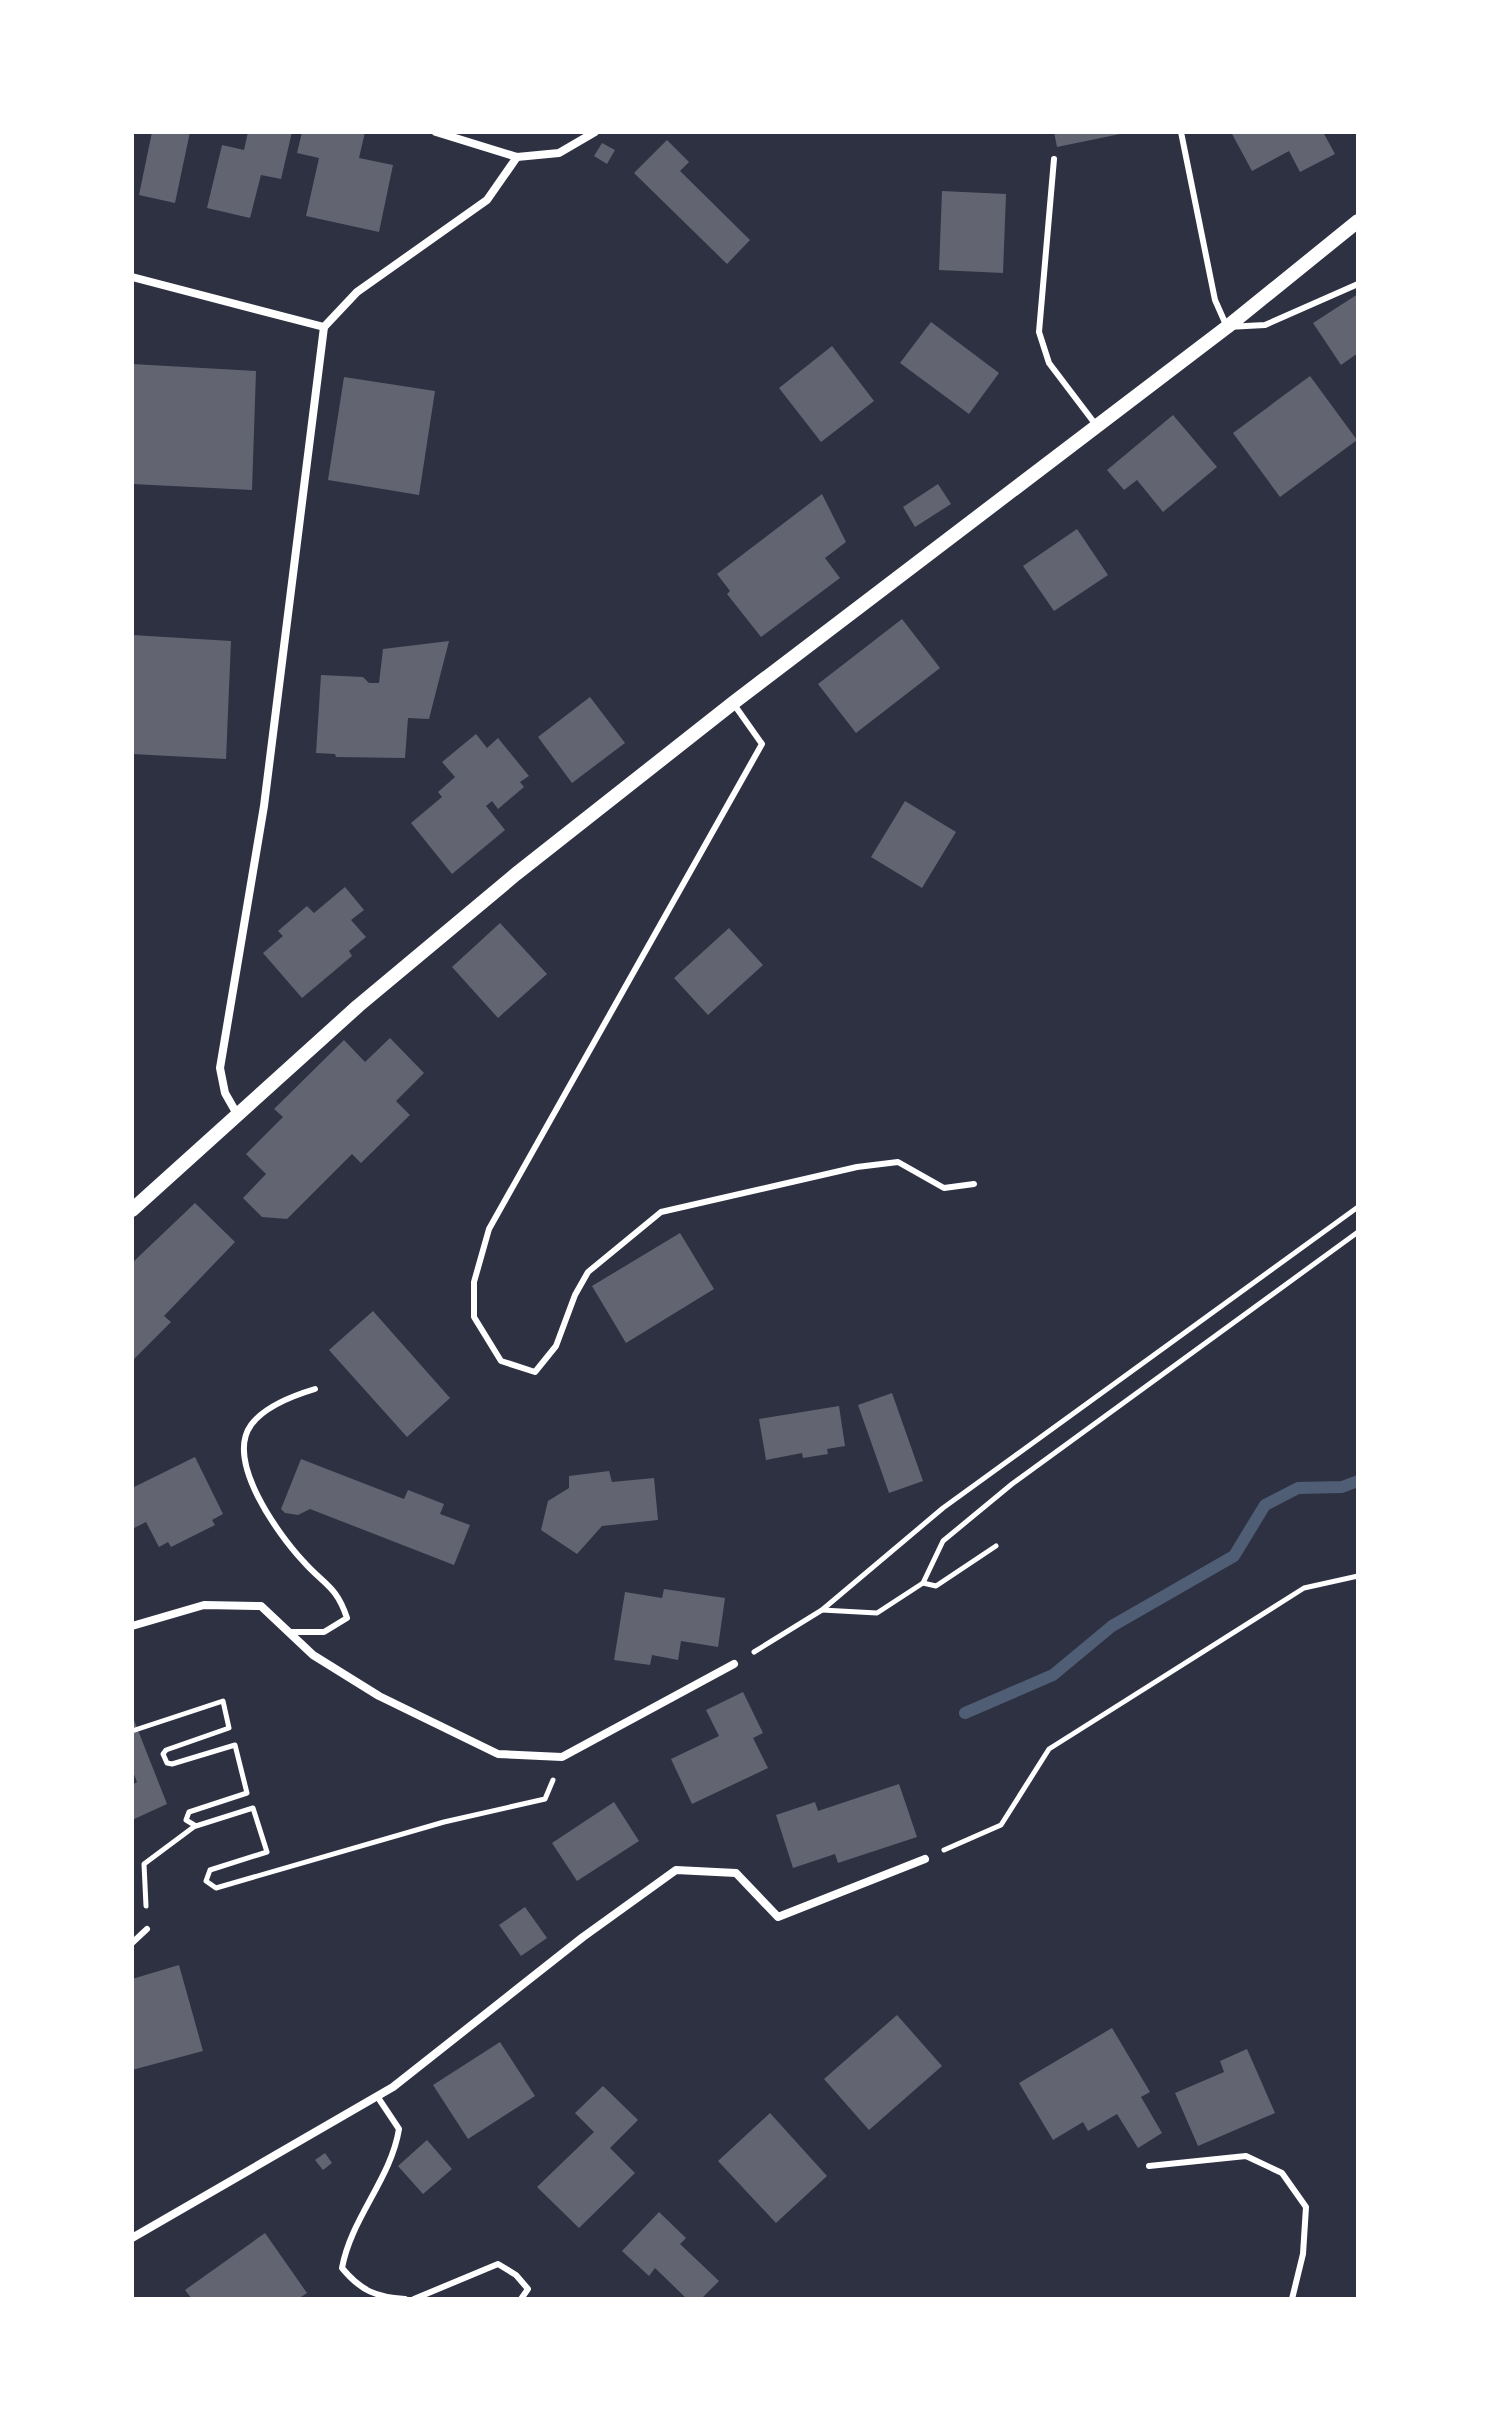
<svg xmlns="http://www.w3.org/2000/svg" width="1490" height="2431" font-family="Manrope,sans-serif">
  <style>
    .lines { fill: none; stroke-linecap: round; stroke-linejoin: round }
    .stream { stroke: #4f5d75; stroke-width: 12 }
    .building { fill: #626471 }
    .path { stroke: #fff; stroke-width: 5 }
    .service { stroke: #fff; stroke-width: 6 }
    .minor { stroke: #fff; stroke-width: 8 }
    .tertiary { stroke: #fff; stroke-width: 14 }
  </style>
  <rect width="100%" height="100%" fill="#2d3142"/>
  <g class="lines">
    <!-- stream -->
    <path class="stream" d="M965,1713L1053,1675L1112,1626L1234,1556L1265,1505L1298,1488L1342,1487L1358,1481"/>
  </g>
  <!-- building -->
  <g class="building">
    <path d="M152,132H190L175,203L139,195Z"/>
    <path d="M248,132H292L281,179L261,175L250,218L207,208L222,145L244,150Z"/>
    <path d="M302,132H365L359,158L393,165L379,232L306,216L319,158L297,153Z"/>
    <path d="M1054,132H1125V133L1057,147Z"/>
    <path d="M1231,132H1323L1335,154L1300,172L1289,151L1252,171Z"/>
    <path d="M667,140L689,162L680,171L750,240L727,264L634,173Z"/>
    <path d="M602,143L615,150L607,164L594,156Z"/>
    <path d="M942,191L1006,194L1003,273L939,270Z"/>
    <path d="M1358,294V353L1341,365L1313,323Z"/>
    <path d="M931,322L999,373L969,414L900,363Z"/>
    <path d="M832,346L874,401L821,442L779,388Z"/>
    <path d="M132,364L256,371L252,490L132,484Z"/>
    <path d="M1310,376L1357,440L1280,497L1233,433Z"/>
    <path d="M344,377L435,391L419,495L328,480Z"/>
    <path d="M1173,415L1217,467L1163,512L1137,480L1124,490L1107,470Z"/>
    <path d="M938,484L951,504L915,527L903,507Z"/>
    <path d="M822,494L846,542L825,558L840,578L761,637L727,594L730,591L717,574Z"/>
    <path d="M1077,529L1108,575L1054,611L1023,566Z"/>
    <path d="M902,619L940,668L856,733L818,684Z"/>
    <path d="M132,635L231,641L226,759L132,754Z"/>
    <path d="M449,641L429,719L408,718L405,758L336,757L335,754L316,753L321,675L363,677L369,683H379L383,649Z"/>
    <path d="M590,697L625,743L572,783L538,737Z"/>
    <path d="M476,734L487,748L498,738L529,776L520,782L524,787L498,809L492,801L486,806L505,830L452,874L411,823L442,797L438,792L455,777L442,762Z"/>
    <path d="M905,801L956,832L922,888L871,857Z"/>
    <path d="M345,887L364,910L351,920L366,937L349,951L352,956L302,998L263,953L283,936L278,931L307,906L314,913Z"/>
    <path d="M500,923L547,974L498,1018L452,967Z"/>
    <path d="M729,928L763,965L708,1015L674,978Z"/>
    <path d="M390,1038L424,1073L396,1101L410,1115L361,1163L352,1154L287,1219L262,1217L243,1198L266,1174L246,1154L283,1117L274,1109L344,1040L365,1062Z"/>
    <path d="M195,1203L235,1242L164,1316L171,1322L132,1361V1263Z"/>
    <path d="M680,1233L714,1289L626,1343L592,1286Z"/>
    <path d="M373,1311L450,1398L407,1437L329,1350Z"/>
    <path d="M892,1393L923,1481L889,1493L858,1405Z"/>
    <path d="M839,1406L845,1446L827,1449L828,1454L803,1458L802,1453L766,1460L759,1419Z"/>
    <path d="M195,1457L223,1514L212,1520L215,1525L171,1547L168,1542L159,1547L146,1522L132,1529V1488Z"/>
    <path d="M301,1459L404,1499L408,1490L444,1504L440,1514L470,1525L454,1565L310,1509L298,1515L285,1513L281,1509Z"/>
    <path d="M609,1471L612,1482L654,1478L658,1520L602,1526L577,1554L541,1530L548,1501L569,1488V1476Z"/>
    <path d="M664,1589L725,1598L718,1647L681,1641L678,1660L652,1655L650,1665L614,1660L625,1592L662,1598Z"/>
    <path d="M743,1692L763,1733L753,1738L768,1768L692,1804L671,1759L719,1736L706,1710Z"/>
    <path d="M132,1715L167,1804L132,1820V1785L137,1782L132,1769Z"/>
    <path d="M899,1784L917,1837L838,1863L835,1854L793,1868L776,1815L815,1802L818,1811Z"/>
    <path d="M614,1802L639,1841L577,1881L552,1843Z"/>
    <path d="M525,1907L547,1938L521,1956L499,1925Z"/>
    <path d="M179,1965L203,2051L132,2070V1979Z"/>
    <path d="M897,2015L942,2066L869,2130L824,2079Z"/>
    <path d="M1112,2028L1150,2092L1141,2097L1162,2133L1138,2148L1117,2114L1088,2131L1083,2122L1053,2140L1019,2083Z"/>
    <path d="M500,2042L535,2096L468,2139L433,2085Z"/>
    <path d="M1247,2049L1275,2113L1198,2146L1175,2093L1224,2072L1220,2061Z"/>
    <path d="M603,2086L638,2120L610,2148L635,2173L579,2228L537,2187L594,2132L575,2113Z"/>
    <path d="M770,2113L827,2176L776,2223L718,2161Z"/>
    <path d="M427,2140L452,2169L423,2194L398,2166Z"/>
    <path d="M325,2153L332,2163L323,2170L315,2160Z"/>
    <path d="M659,2212L686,2238L680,2244L719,2281L701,2299H687L655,2268L649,2276L622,2251Z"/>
    <path d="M265,2233L307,2293L298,2299H192L185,2290Z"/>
  </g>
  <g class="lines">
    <!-- path -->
    <g class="path">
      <path d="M923,1583L936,1586L996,1546"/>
      <path d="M822,1610L877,1613L923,1583L943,1541L1012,1484L1358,1232"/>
      <path d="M754,1652L822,1610L943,1508L1358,1207"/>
      <path d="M132,1731L223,1701L229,1728L166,1750L163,1754L167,1763L172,1764L235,1745L247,1793L189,1812L186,1820L196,1826L253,1808L267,1852L210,1870L206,1881L216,1888L444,1822L545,1799L553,1780"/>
      <path d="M944,1850L1001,1825L1049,1749L1304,1588L1358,1576"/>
      <path d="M146,1906L144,1864L195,1826"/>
    </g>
    <!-- service -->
    <g class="service">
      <path d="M1181,132L1215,300L1227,327L1265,325L1358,284"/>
      <path d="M1054,159L1039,332L1049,363L1096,425"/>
      <path d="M733,703L762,744L489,1229L474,1282V1317L501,1361L535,1372L556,1346L575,1295L588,1272L661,1212L857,1167L898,1162L944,1188L974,1184"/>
      <path d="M288,1632H324L347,1618C336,1585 324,1585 303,1561C278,1534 225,1461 251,1425C264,1407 295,1395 315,1389"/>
      <path d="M132,1943L147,1929"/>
      <path d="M377,2096L399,2129C391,2179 351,2218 342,2268C361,2291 376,2297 405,2299"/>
      <path d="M1149,2166L1246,2156L1282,2173L1306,2207L1303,2254L1292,2299"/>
      <path d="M414,2299L498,2264L516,2275L528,2289L521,2299"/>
    </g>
    <!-- minor -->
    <g class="minor">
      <path d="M436,132L517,157L559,153L595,132"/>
      <path d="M132,277L324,327"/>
      <path d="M237,1114L225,1093L220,1068L264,806L324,327L357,292L487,200L517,157"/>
      <path d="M132,1626L204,1605L261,1606L313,1655L379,1696L498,1754L562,1757L734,1664"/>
      <path d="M132,2238L393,2087L583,1937L676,1870L736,1873L778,1917L925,1859"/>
    </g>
    <!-- tertiary -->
    <path class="tertiary" d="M132,1210L358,1006L516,874L733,703L1227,327L1358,221"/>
  </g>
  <!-- border -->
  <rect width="1490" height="2431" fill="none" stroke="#ffffff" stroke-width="268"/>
</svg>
